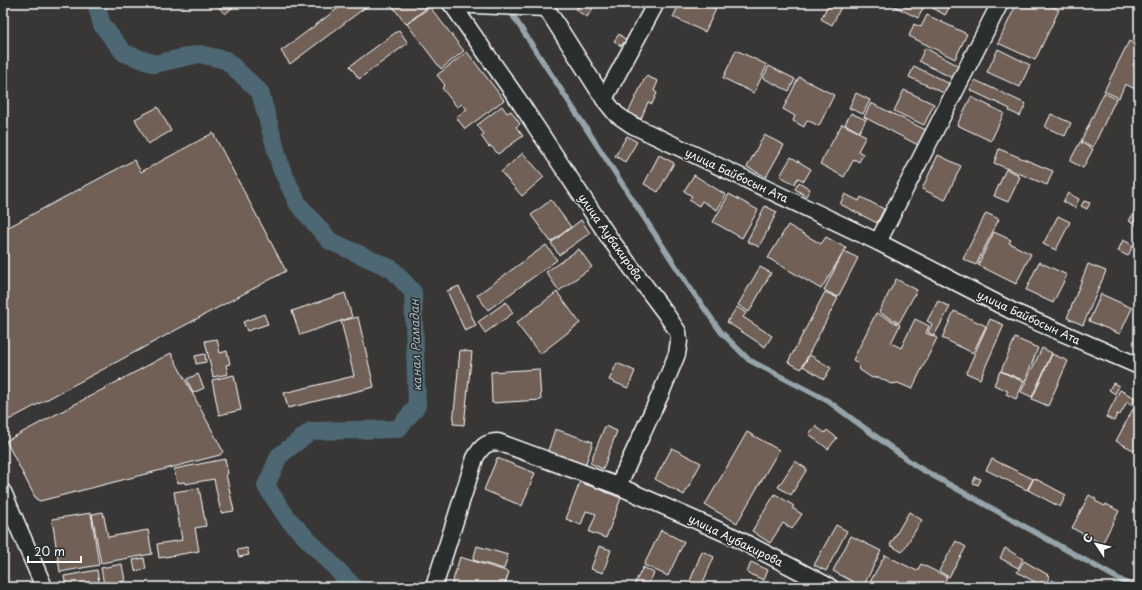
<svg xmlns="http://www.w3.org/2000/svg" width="1142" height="590" font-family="'Playpen Sans',sans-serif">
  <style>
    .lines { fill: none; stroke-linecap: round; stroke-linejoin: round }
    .stream { stroke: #95a4aa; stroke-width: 5.5 }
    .canal { stroke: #4e6872; stroke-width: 18 }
    .building { fill: #6f6056; stroke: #fff }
    .minor-casing { stroke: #fff; stroke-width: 19 }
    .minor { stroke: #2a2d2e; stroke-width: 16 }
    .labels { text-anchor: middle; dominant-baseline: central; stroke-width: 3; stroke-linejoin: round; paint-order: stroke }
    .street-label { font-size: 11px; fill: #fff; stroke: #2a2d2e }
    .water-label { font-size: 12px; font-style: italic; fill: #a6b4b8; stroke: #2a2d2e }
  </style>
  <rect width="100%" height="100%" fill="#383736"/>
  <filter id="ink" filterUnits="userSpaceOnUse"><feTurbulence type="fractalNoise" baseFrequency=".025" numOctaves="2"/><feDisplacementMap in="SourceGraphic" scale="8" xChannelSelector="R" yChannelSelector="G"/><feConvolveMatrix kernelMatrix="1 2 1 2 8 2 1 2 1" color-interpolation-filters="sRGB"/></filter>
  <g filter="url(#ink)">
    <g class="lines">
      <!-- stream -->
      <path class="stream" d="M508,8L688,285L721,332L749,360L828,401L916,466L1133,587"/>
      <!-- canal -->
      <path class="canal" d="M96,3L102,25L124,53L155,64L199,54L226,60L260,92L281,168L298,204L330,241L392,269L413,292L417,406L398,429L311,431L279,456L266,486L288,519L354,587"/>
    </g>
    <!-- building -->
    <g class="building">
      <path d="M215,3H238L225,14Z"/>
      <path d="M345,3L370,4L290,64L281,51Z"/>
      <path d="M390,3H427L429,6L406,24Z"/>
      <path d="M581,3H596L587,17L576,10Z"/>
      <path d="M680,3H703L716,9L705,32L673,17Z"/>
      <path d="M829,3H843L832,25L821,19Z"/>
      <path d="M893,3H916L924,7L918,18L892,5Z"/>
      <path d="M924,3H952L945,15Z"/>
      <path d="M1017,3H1045L1059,10L1035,60L998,43Z"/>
      <path d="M430,7L464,51L441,69L407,24Z"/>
      <path d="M927,15L967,34L955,59L909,36L914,24L921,27Z"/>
      <path d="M399,30L408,43L359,79L350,66Z"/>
      <path d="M619,34L626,40L621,46L614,41Z"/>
      <path d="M1129,41L1139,46V54L1133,65L1139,68V80L1135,89L1125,84L1119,98L1104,91Z"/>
      <path d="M925,48L959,66L952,78L919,61Z"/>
      <path d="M998,49L1030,65L1020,87L987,72Z"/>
      <path d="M736,50L767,65L754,93L723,78Z"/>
      <path d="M467,52L504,100L465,129L456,117L467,109L462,104L457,107L442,88L445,85L437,75Z"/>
      <path d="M769,66L795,79L789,91L763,78Z"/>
      <path d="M914,66L950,84L946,94L909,77Z"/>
      <path d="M646,76L658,81L654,91L657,93L652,104L648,102L641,119L628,113Z"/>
      <path d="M799,77L834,95L819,126L807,120L804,127L793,121L795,116L783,109Z"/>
      <path d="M975,80L1026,104L1020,116L1009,111L1010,109L970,90Z"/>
      <path d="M904,90L934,104L924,125L894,111Z"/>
      <path d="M856,93L870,100L863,114L849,108Z"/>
      <path d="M1104,93L1116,99L1093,147L1081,141Z"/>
      <path d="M971,97L1004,113L991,141L957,125Z"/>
      <path d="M871,103L926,130L918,145L864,117Z"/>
      <path d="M502,106L507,113L511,111L520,124L516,127L523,136L498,154L491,146L489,147L481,136L484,134L477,125Z"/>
      <path d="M158,107L171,131L148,144L135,119Z"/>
      <path d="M851,113L866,120L859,132L845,124Z"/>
      <path d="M1051,114L1071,123L1065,136L1045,127Z"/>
      <path d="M842,124L866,136L858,151L863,154L859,162L854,159L844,177L820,164Z"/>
      <path d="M213,133L286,271L3,423V230L134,160L141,172Z"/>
      <path d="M764,135L784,145L766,177L747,167Z"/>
      <path d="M627,136L637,142L625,162L615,156Z"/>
      <path d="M1080,142L1093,149L1083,168L1070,161Z"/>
      <path d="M999,149L1053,171L1047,185L994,163Z"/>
      <path d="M523,153L544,177L522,196L501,172Z"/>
      <path d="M659,155L674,163L658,192L644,184Z"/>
      <path d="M938,155L961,166L945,200L922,189Z"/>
      <path d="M791,157L811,169L804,181L798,178L794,184L780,176Z"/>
      <path d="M1006,169L1018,175L1017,176L1020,177L1008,202L994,196Z"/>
      <path d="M694,175L726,195L717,210L702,201L699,206L689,200L692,196L684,191Z"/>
      <path d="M799,182L810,189L806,196L795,189Z"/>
      <path d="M1068,193L1079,199L1075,208L1063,202Z"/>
      <path d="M729,194L758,210L742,238L713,222Z"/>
      <path d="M845,194L859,201L861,197L884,209L877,223L840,204Z"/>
      <path d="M551,200L571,227L551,242L531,215Z"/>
      <path d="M1084,201L1090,203L1087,209L1081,206Z"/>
      <path d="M765,206L777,212L759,247L747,241Z"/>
      <path d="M1135,210L1139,212V226L1129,221Z"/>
      <path d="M986,213L999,219L976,265L963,259Z"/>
      <path d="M1058,216L1070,222L1056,250L1043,244Z"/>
      <path d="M581,220L590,233L559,255L551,243Z"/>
      <path d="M788,225L821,244L826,237L846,248L821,289L768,258Z"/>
      <path d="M994,232L1011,240L1009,243L1031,254L1016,284L978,265Z"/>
      <path d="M1123,240L1133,245L1128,256L1118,251Z"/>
      <path d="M546,245L557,260L488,310L477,295Z"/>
      <path d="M579,249L592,267L559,291L546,272Z"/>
      <path d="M844,251L858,258L838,297L824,290Z"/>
      <path d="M1039,262L1067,275L1053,303L1026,290Z"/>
      <path d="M1088,264L1106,271L1083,325L1067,318Z"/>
      <path d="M760,267L771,273L749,312L738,305Z"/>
      <path d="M896,279L917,290L899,323L879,312Z"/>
      <path d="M459,286L476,326L465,331L447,291Z"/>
      <path d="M557,292L580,323L540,354L516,323Z"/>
      <path d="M825,292L838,298L801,369L788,362Z"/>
      <path d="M345,293L352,317L300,335L292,311Z"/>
      <path d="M1101,294L1132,308L1120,334L1089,321Z"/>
      <path d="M938,301L950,307L934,336L928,332L932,324L927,321Z"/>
      <path d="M506,302L513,313L485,333L478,322Z"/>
      <path d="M737,307L746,313L743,317L772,336L765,347L727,322Z"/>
      <path d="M954,311L986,326L973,353L942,338Z"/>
      <path d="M876,313L900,325L891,343L901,348L915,319L929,326L926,333L937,338L912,389L898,383L891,384L878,377L872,378L860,370L858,363L853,360Z"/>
      <path d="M264,314L268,324L247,331L243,322Z"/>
      <path d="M358,317L374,387L288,408L284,393L354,376L341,321Z"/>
      <path d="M990,319L1004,325L980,379L966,373Z"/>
      <path d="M1015,338L1038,348L1025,381L1001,371Z"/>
      <path d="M217,339L220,353L227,351L230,364L226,365L228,374L213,377L205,341Z"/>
      <path d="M1042,348L1052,353L1032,397L1021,392Z"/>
      <path d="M460,350L472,352L464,425L453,424Z"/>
      <path d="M171,353L223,451L220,455L40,501L36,499L6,441Z"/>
      <path d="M205,354L206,362L196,364L195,356Z"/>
      <path d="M1052,354L1068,361L1048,406L1032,399Z"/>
      <path d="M810,355L831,368L824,379L803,366Z"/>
      <path d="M617,363L635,371L628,388L609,380Z"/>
      <path d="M539,369L541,400L492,403L491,372Z"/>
      <path d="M1000,371L1024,382L1016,399L1006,394L1008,391L994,385Z"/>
      <path d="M198,374L204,388L193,393L187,379Z"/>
      <path d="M234,375L241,410L219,415L212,380Z"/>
      <path d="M1113,383L1119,386L1115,394L1109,390Z"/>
      <path d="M1120,390L1135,398L1132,405L1127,402L1120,415L1117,414L1114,421L1106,417Z"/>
      <path d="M1133,409L1139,412V453L1116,441Z"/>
      <path d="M605,426L617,431L603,469L590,463Z"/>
      <path d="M815,426L825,433L827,430L837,438L828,449L809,434Z"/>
      <path d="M555,429L593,442L585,466L547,454Z"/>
      <path d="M747,432L779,450L737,523L705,505Z"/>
      <path d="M672,448L701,463L684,495L655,479Z"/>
      <path d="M497,458L535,473L522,506L484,490Z"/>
      <path d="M225,459L228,474H226L234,511L221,513L214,479L185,484V482L177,483L174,469Z"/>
      <path d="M992,459L1033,479L1027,490L986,470Z"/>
      <path d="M795,461L807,469L791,495L778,487Z"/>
      <path d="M975,477L981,479L978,485L973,483Z"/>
      <path d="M1034,478L1066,495L1060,507L1028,490Z"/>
      <path d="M580,482L621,498L606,538L589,532L596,514L586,511L581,525L566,519Z"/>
      <path d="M199,488L206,526L195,528L199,551L159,558L157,544L182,540L174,492Z"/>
      <path d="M775,494L794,506L792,508L802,514L792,529L783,523L770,543L752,531Z"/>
      <path d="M1089,495L1096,499L1095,501L1105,506L1106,504L1119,511L1102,544L1072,528Z"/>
      <path d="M103,512L108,537L148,530L152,554L101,563L92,514Z"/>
      <path d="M909,512L922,520L902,552L890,545Z"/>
      <path d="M91,513L99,565L60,572L52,519Z"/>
      <path d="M836,525L847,531L826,571L814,565Z"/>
      <path d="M661,530L684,542L668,576L644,565Z"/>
      <path d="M851,536L881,551L863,587L833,571Z"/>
      <path d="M956,541L966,547L949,577L939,571Z"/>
      <path d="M477,546L508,555L504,569L473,560Z"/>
      <path d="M599,546L611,550L603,573L591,569Z"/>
      <path d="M247,548L249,555L239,557L237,550Z"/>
      <path d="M1005,548L1023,559L1018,568L1000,558Z"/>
      <path d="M702,551L714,557L701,587H691L688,586Z"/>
      <path d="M885,555L917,571L921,564L947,577L942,587H879L870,582Z"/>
      <path d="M460,557L509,572L504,587H451Z"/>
      <path d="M144,558L146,569L135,571L133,560Z"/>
      <path d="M1024,561L1050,576L1044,587L1017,572Z"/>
      <path d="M751,562L768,570L764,580L747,573Z"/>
      <path d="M122,564L125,581L104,585L101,568Z"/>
      <path d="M643,567L654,573L647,587H633Z"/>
      <path d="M97,570L100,587H66L64,576Z"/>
      <path d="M1052,580L1064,587H1047Z"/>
      <path d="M986,582L996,587H983Z"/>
    </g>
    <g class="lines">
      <defs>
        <g id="minor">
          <path d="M451,3L517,98L610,239L666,314L678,332L679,341L677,354L661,393L618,486"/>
          <path d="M543,3L604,99L616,114L632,125L878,242L1014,312L1139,366"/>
          <path d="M451,4L547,8"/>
          <path d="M604,99L656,3"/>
          <path d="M878,242L1000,3"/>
          <path d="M3,492L44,587"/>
          <path d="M434,587L475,458C481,447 486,442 498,442L618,486L734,537L830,587"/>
        </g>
      </defs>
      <!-- minor casing -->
      <use href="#minor" class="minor-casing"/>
      <!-- minor -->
      <use href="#minor" class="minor"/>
    </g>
  </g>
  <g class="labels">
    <!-- street labels -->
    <g class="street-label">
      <text transform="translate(737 175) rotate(25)">улица Байбосын Ата</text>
      <text transform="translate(611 237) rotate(55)">улица Аубакирова</text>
      <text transform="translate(1029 317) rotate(25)">улица Байбосын Ата</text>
      <text transform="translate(736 540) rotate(26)">улица Аубакирова</text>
    </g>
    <!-- water labels -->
    <g class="water-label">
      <text transform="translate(415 345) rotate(-92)">канал Рамадан</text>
    </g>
  </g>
  <!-- margin -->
  <rect width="1142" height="590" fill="none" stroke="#2a2d2e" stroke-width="16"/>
  <rect x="8" y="8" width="1126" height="574" fill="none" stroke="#fff" stroke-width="1.5" filter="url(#ink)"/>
  <!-- north arrow -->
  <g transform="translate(1096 544) rotate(305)" stroke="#2a2d2e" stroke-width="3" paint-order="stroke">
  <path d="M0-3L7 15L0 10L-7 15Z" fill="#ffffff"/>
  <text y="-6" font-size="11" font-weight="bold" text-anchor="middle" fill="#ffffff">С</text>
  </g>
  <!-- scale -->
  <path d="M28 556v6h53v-6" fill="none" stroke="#ffffff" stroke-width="2"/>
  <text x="34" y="556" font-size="12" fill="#ffffff" stroke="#2a2d2e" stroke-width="3" paint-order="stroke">20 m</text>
</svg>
